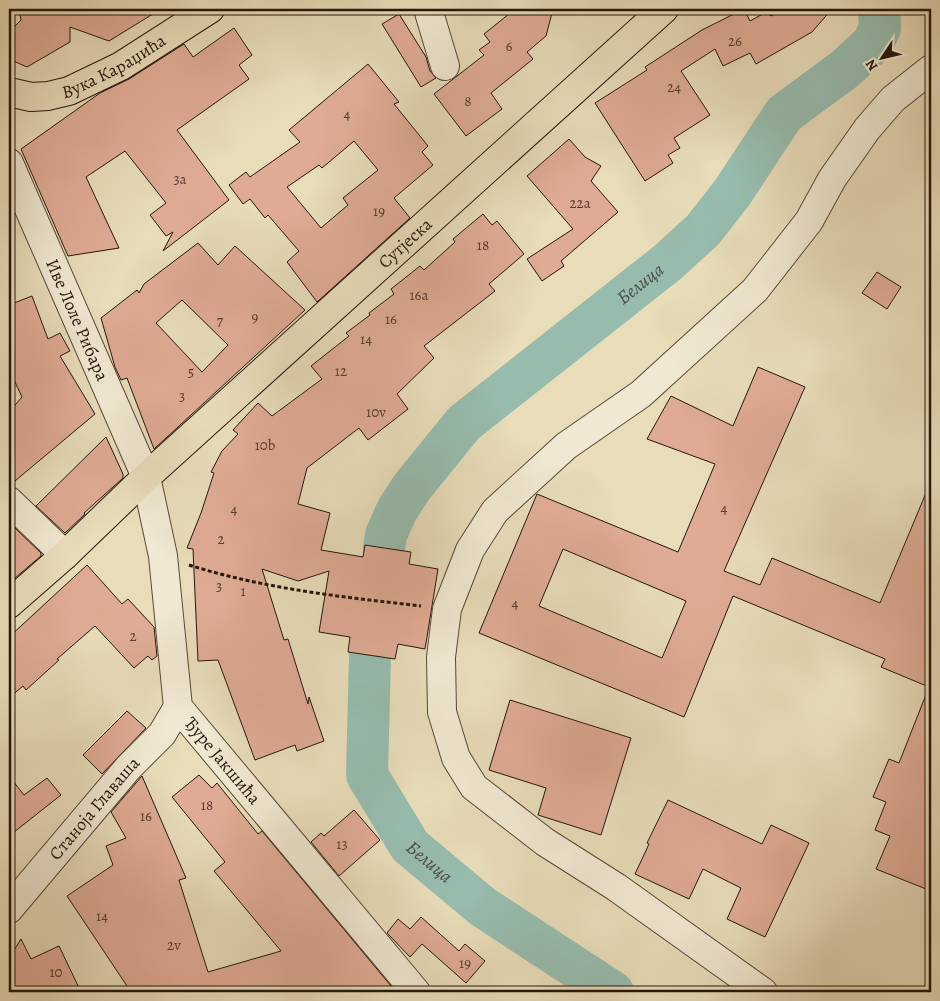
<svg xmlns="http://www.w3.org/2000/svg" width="940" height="1001" font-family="Alegreya,serif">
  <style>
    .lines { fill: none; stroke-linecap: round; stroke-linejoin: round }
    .river { stroke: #97bcae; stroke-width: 42 }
    .building { fill: #dfab94; stroke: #24160c; fill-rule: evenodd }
    .minor-casing { stroke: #554837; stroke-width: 30 }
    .major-casing { stroke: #24160c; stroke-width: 30 }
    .path { stroke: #24160c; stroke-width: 3; stroke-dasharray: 4 2.5; stroke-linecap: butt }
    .minor { stroke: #f0e8d2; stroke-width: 28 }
    .major { stroke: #e8dcb9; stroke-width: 28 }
    .labels { text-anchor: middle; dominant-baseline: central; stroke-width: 4; stroke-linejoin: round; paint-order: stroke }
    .number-label { font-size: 15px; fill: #533b2e }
    .street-label { font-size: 18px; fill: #24160c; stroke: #f0e8d2 }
    .water-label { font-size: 19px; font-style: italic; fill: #4c5045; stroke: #f0e8d2 }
  </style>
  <rect width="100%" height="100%" fill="#e8dcb9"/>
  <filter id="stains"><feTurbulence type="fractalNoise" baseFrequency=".004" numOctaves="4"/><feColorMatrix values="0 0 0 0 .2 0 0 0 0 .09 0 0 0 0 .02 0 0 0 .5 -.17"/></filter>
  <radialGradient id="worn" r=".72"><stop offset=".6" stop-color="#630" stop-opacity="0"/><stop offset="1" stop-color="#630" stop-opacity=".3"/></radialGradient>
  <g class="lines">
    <!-- river -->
    <g class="river">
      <path id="s1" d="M384,548L386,535L397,510L412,487L464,423L668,262L703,230L732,193L784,114L845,69L873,43L880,28L879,9"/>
      <path id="s2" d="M370,655L367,775L410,846L483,907L613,992"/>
    </g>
  </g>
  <!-- building -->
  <g class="building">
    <path d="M19,9H161L109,41L70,27V42L27,67L9,59V32L21,20Z"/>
    <path d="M515,9H553L546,36L527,52L533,59L491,93L502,109L466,136L434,94L484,55L479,50L490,42L484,34Z"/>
    <path d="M744,9L750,21L768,11L771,16L784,9H832L812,32L756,64L750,53L723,66L715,49L681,71L710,115L674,138L680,148L668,155L673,163L645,181L595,103L647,70L645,67L702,30Z"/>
    <path d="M399,14L426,57L430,71L436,78L421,87L382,24Z"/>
    <path d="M234,28L252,55L239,65L249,79L177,130L229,200L163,251L173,232L166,236L150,215L166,203L125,151L86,177L119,248L68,256L21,149L100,93L129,79L184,44L193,57Z"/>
    <path d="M368,64L399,102L394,104L428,146L422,152L433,165L394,198L410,218L317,302L287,262L299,251L268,215L265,218L250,199L243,204L229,185L246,172L250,177L300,142L289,130ZM354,141L378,170L343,198L348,205L321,228L287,187L319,165L322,168Z"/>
    <path d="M569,139L585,157L601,166L591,181L618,212L561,261L564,266L542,281L527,259L573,229L527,176Z"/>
    <path d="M483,214L492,225L497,221L524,254L489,284L495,291L424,346L434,358L397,394L408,409L368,440L359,428L307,468L298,504L330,513L321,550L363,557L365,545L384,548L411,552L409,564L438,569L425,649L398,644L395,659L348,652L350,637L319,632L329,571L298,581L262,569L284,640L288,639L308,704L309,697L324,741L297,751L295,745L255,760L218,660L198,661L193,549L187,548L201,513L214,473L211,472L222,451L238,434L233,430L258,403L272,416L322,379L311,366L349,336L346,333L370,315L369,313L394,294L391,289L420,266L424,270L455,242L453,239Z"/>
    <path d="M198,243L218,265L235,246L305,310L154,449L127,378L121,380L115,367L101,318L137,290L139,293L144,284ZM182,300L228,345L202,372L156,323Z"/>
    <path d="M877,272L901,287L887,309L862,293Z"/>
    <path d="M32,296L48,339L60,333L70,351L60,356L95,414L9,486V412L22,397L9,369V305Z"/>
    <path d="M758,367L805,387L724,571L760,585L772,558L880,603L931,481V891L876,869L890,836L875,830L886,802L873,797L889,759L899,763L929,687L881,667L885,659L733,596L684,717L479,633L537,494L678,552L715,464L647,439L671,396L733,426ZM563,549L686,601L662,658L539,606Z"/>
    <path d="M106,437L123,474V478L84,513L85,514L65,533L36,506Z"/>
    <path d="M14,527L41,553V556L9,583V532Z"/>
    <path d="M87,565L122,604L128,599L154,627L157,656L152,660L148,656L134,668L95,626L57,659L59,660L26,690L23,686L9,698V637Z"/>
    <path d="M510,700L631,738L601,835L538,815L546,788L489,770Z"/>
    <path d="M127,711L146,728L102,774L83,755Z"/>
    <path d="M199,775L212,788L217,783L258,834L262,831L396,992H131L67,896L113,865L106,846L126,838L111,812L142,776L186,878L179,880L208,972L281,951L214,871L225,862L172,797Z"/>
    <path d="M9,776L24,795L47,778L61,795L9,836Z"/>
    <path d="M668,800L762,844L771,825L809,843L765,937L727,919L741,888L703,869L689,899L635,874L649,844L647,843Z"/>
    <path d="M354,810L380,840L339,876L311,842L321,833L324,836Z"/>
    <path d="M421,917L459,951L465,944L485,961L466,983L422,944L410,957L387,933L398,919L410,929Z"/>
    <path d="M21,939L31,959L59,946L81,992H9V958Z"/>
  </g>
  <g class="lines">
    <defs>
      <g id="minor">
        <path d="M428,9L445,66"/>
        <path id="s3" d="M9,163L146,477L163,556L178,707L416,992"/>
        <path d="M9,501L65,555"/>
        <path id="s4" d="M9,909L128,768L162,734L178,707"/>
        <path d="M763,992L616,887L545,842L474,787L456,758L442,712L441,657L447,609L470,550L495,511L566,446L641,394L755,290L809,221L832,179L867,129L893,99L931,69"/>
      </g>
      <g id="major">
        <path id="s5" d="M9,92L31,97L48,96L69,91L121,66L210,9"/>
        <path id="s6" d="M9,604L65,555L146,477L664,9"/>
      </g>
    </defs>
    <!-- minor casing -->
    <use href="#minor" class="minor-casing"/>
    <!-- major casing -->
    <use href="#major" class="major-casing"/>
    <!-- path -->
    <path class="path" d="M189,565C265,589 343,597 421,606"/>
    <!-- minor -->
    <use href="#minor" class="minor"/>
    <!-- major -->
    <use href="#major" class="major"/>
  </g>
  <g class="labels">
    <!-- number labels -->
    <g class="number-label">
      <text x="735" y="41">26</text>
      <text x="509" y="46">6</text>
      <text x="674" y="87">24</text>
      <text x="468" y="101">8</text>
      <text x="347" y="114">4</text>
      <text x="180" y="179">3a</text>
      <text x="580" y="203">22a</text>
      <text x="379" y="211">19</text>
      <text x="483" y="245">18</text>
      <text x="419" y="295">16a</text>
      <text x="255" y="317">9</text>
      <text x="391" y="319">16</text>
      <text x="220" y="321">7</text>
      <text x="366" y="339">14</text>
      <text x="341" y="371">12</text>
      <text x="191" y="372">5</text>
      <text x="182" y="396">3</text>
      <text x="376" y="412">10v</text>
      <text x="265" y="445">10b</text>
      <text x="724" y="508">4</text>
      <text x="234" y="509">4</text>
      <text x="221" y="539">2</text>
      <text x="219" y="586">3</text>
      <text x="243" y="591">1</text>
      <text x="515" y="603">4</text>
      <text x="133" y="636">2</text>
      <text x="207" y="805">18</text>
      <text x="146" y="816">16</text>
      <text x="342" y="844">13</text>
      <text x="102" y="916">14</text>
      <text x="174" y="945">2v</text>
      <text x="465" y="963">19</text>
      <text x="56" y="972">10</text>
    </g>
    <!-- street labels -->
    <g class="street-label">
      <text stroke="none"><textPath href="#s5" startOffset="112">Вука Караџића</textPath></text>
      <text stroke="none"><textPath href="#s6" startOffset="536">Сутјеска</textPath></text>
      <text stroke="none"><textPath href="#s3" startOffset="171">Иве Лоле Рибара</textPath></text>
      <text stroke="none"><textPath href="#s3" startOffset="645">Ђуре Јакшића</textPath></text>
      <text stroke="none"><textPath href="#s4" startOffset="132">Станоја Главаша</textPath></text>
    </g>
    <!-- water labels -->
    <g class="water-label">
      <text stroke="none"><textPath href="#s1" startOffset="375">Белица</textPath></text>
      <text stroke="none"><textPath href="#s2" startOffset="228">Белица</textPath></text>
    </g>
  </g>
  <!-- margin -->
  <rect width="940" height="1001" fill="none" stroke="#e8dcb9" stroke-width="30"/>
  <rect x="10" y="10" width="920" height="981" fill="none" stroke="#24160c" stroke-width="2.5"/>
  <rect x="15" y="15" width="910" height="971" fill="none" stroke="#24160c"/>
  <!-- north arrow -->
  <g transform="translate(882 58) rotate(235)" stroke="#f0e8d2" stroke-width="4" paint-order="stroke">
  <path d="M0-4L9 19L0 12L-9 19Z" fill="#24160c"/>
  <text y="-8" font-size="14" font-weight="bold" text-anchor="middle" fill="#24160c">N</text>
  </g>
  <rect width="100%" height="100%" filter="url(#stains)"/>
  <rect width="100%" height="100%" fill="url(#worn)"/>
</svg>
